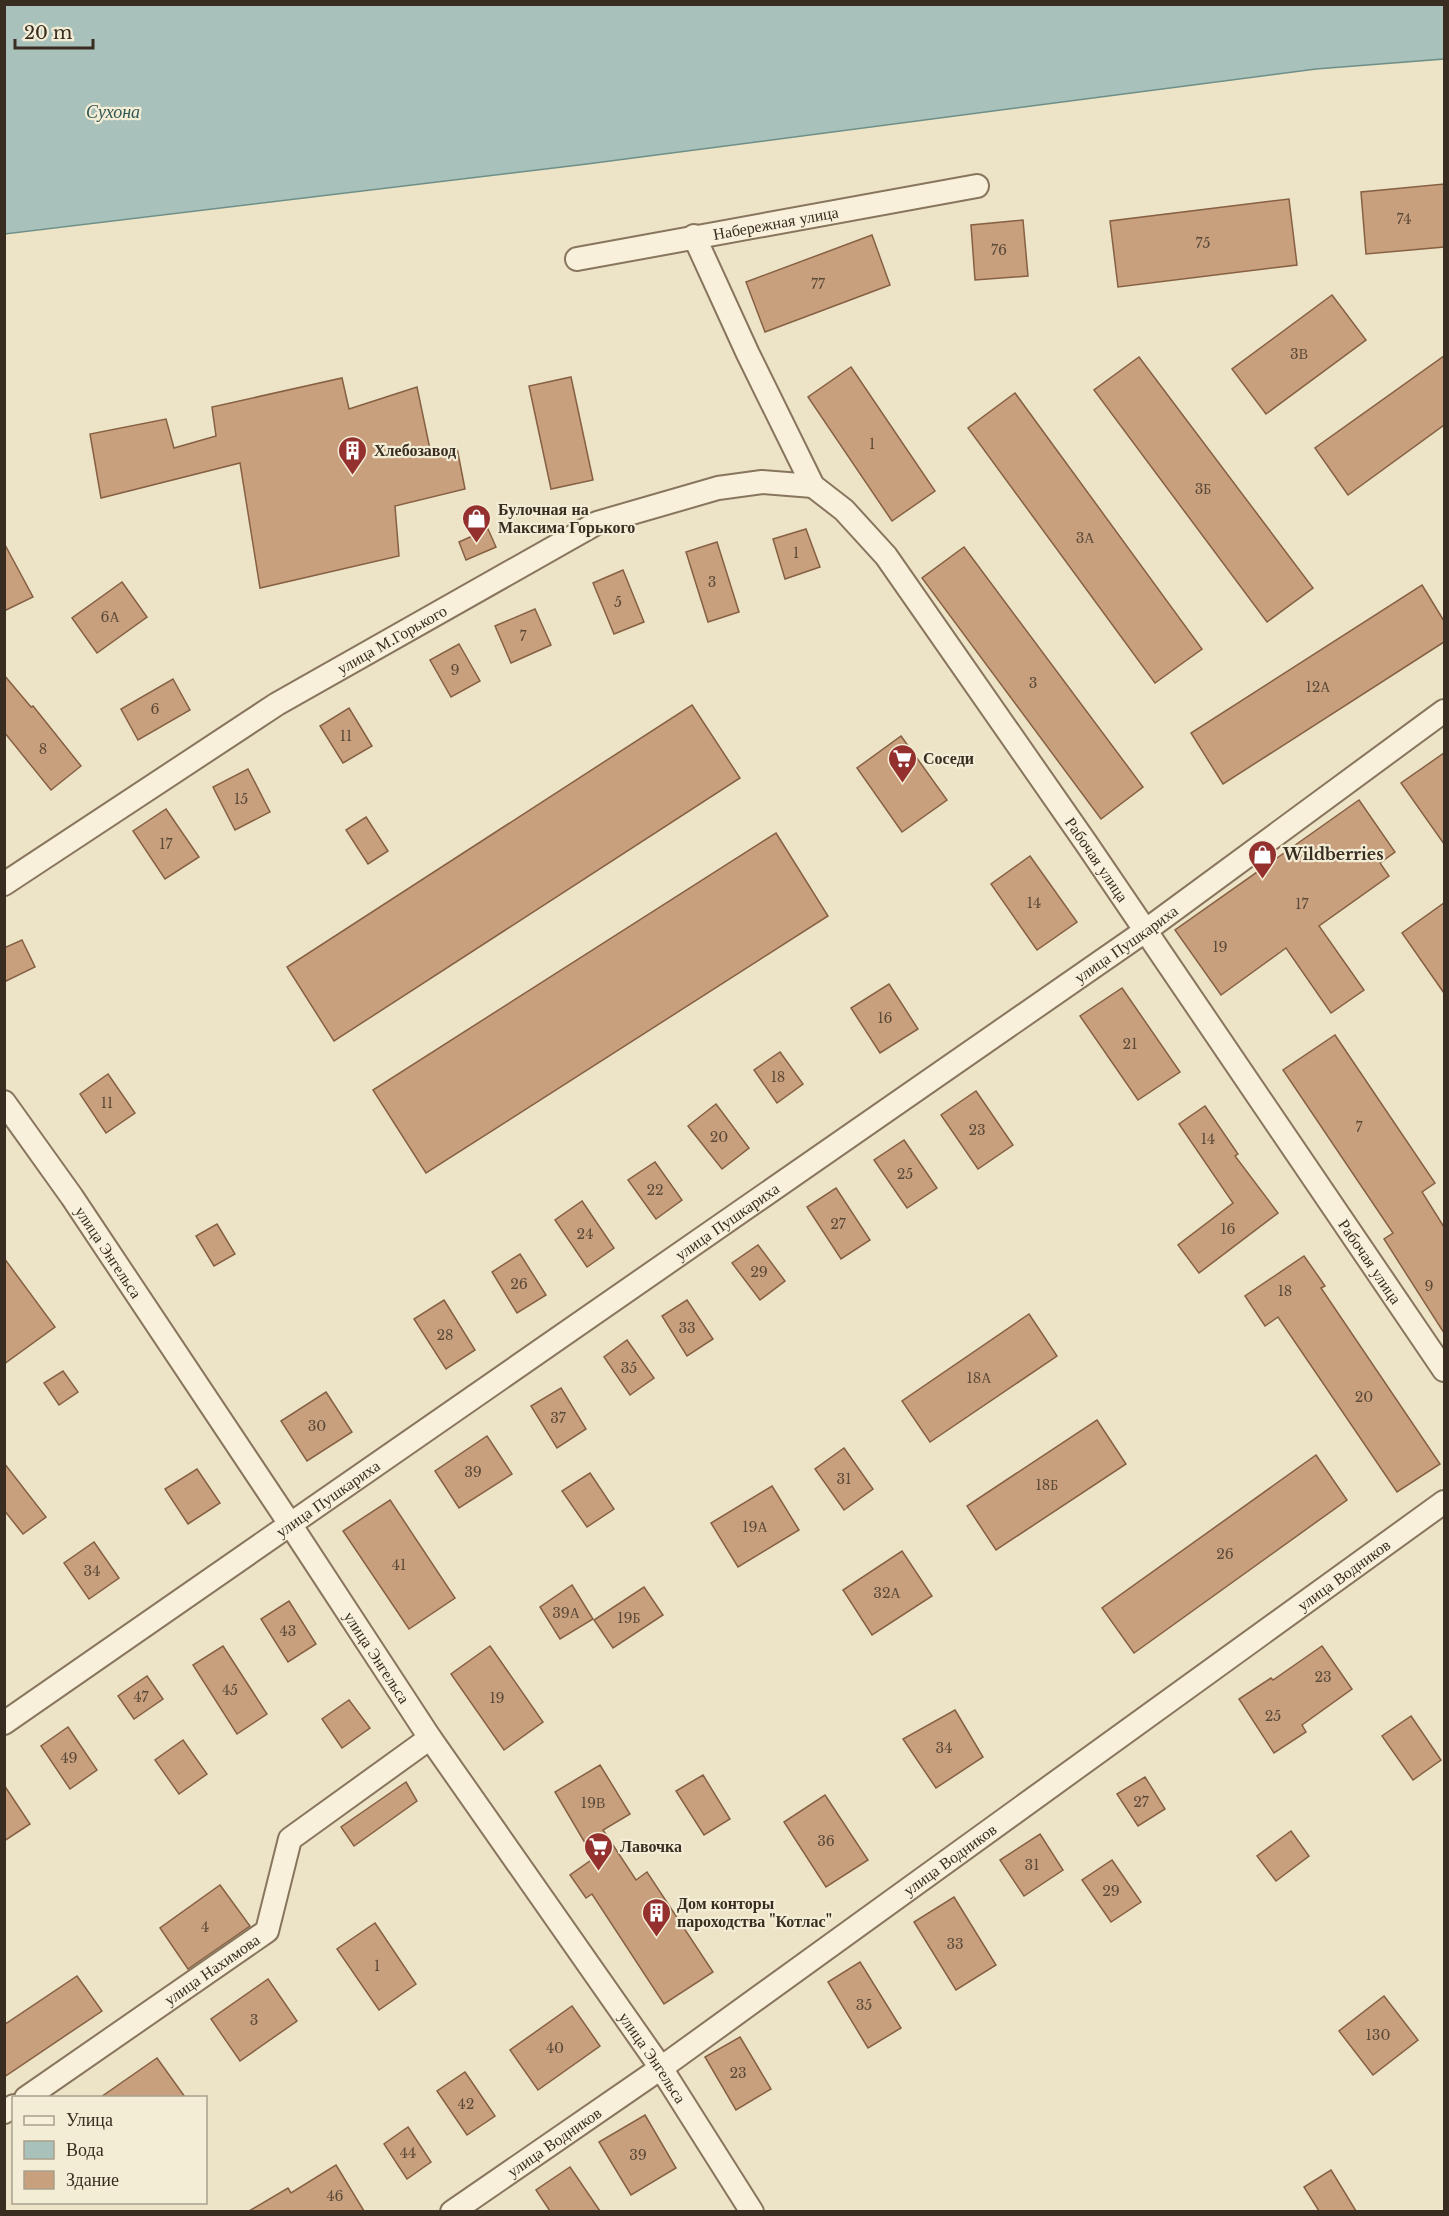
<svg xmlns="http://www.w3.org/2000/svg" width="1449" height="2216" font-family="'Libre Baskerville',serif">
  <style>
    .water { fill: #a8c1ba; stroke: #6e8f88; stroke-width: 1.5 }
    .building { fill: #c9a07e; stroke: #866043; stroke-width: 1.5 }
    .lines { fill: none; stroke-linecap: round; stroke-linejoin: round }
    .minor-casing { stroke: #88755d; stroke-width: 26 }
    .minor { stroke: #f8f0da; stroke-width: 22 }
    .labels { text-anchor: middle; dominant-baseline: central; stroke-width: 4.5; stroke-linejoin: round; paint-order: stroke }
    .number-label { font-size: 14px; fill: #5c4a38 }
    .street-label { font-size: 16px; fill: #382d20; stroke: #f4edd6 }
    .poi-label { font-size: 16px; font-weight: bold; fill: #382d20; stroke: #f4edd6; text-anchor: start }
    .water-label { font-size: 18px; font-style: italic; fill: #305856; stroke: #f4edd6 }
  </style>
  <rect width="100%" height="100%" fill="#ede3c6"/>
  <!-- water -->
  <path class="water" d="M1444,4V59L1316,69L587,164L5,234V5Z"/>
  <!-- building -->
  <g class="building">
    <path d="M1444,184V247L1366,254L1361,192Z"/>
    <path d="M1289,199L1297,265L1118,287L1110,221Z"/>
    <path d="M1023,220L1028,276L975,280L971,225Z"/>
    <path d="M872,235L890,285L765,332L746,282Z"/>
    <path d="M1332,295L1366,340L1266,414L1232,369Z"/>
    <path d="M1444,356V425L1348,495L1315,448Z"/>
    <path d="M1139,357L1313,588L1267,622L1094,390Z"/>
    <path d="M851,367L935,491L892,521L808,397Z"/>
    <path d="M571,377L593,480L551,489L529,386Z"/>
    <path d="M342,378L349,409L417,387L431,454L457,448L465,489L395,506L399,556L260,588L240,463L101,498L90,434L166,419L174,448L216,436L212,407Z"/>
    <path d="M1015,393L1202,649L1155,683L968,428Z"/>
    <path d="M488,529L496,547L466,560L459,542Z"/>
    <path d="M806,529L820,567L785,579L773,539Z"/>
    <path d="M717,542L739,612L708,622L686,552Z"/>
    <path d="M4,543L33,597L4,611Z"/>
    <path d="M964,547L1143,787L1101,819L922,578Z"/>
    <path d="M623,570L644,622L614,634L593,583Z"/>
    <path d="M122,582L147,617L97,653L72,618Z"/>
    <path d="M1422,585L1444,621V642L1223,784L1191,733Z"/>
    <path d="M535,609L551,645L511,663L495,626Z"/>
    <path d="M459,644L480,681L451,697L430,660Z"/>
    <path d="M4,675L31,707L33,706L81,766L51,790L4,732Z"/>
    <path d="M173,679L190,710L138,740L121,709Z"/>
    <path d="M692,705L740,778L334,1041L287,967Z"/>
    <path d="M349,708L372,746L343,763L320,726Z"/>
    <path d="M901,736L947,800L902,832L857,768Z"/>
    <path d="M1444,753V844L1401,783Z"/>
    <path d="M248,769L270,812L235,830L213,787Z"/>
    <path d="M1359,800L1395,852L1380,863L1389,876L1319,926L1364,990L1331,1013L1286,948L1221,995L1175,930Z"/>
    <path d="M166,809L199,857L165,879L133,831Z"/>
    <path d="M366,817L388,851L368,864L346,830Z"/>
    <path d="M776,833L828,916L426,1173L373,1090Z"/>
    <path d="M1030,856L1077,922L1037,950L991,884Z"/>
    <path d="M1444,903V993L1402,933Z"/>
    <path d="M22,940L35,967L4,982V948Z"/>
    <path d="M889,984L918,1029L880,1053L851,1008Z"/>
    <path d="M1122,988L1180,1072L1138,1100L1080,1016Z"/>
    <path d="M1335,1035L1435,1183L1422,1192L1444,1227V1333L1384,1239L1393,1233L1283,1070Z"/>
    <path d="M780,1052L803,1084L777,1103L754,1070Z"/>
    <path d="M108,1074L135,1113L106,1133L80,1094Z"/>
    <path d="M976,1091L1013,1145L978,1169L941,1115Z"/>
    <path d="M716,1104L749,1148L722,1169L688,1126Z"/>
    <path d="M1205,1106L1238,1154L1235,1156L1278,1213L1199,1273L1178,1245L1233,1203L1179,1124Z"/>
    <path d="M904,1140L937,1188L907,1208L874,1160Z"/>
    <path d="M655,1162L682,1200L656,1219L628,1180Z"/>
    <path d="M836,1188L870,1240L841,1259L807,1207Z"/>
    <path d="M582,1201L614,1248L587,1267L555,1220Z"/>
    <path d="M217,1224L235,1254L214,1266L196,1236Z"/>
    <path d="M758,1245L785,1281L760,1300L732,1263Z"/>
    <path d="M520,1254L546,1295L517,1313L492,1272Z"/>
    <path d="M1304,1256L1325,1286L1321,1288L1440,1464L1397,1492L1278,1317L1265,1326L1245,1296Z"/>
    <path d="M4,1258L55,1327L4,1364Z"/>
    <path d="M444,1300L475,1350L446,1369L414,1319Z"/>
    <path d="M687,1300L713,1339L687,1356L662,1316Z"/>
    <path d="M1029,1314L1057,1356L930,1442L902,1401Z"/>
    <path d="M627,1340L654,1378L630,1395L604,1357Z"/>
    <path d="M63,1371L78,1392L59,1405L44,1383Z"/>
    <path d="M561,1388L586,1429L557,1448L531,1406Z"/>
    <path d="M326,1392L352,1432L307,1461L281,1421Z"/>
    <path d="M1097,1420L1126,1464L996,1550L967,1506Z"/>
    <path d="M487,1436L512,1474L459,1508L435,1471Z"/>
    <path d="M844,1448L873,1489L844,1510L815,1469Z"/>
    <path d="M1316,1455L1347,1500L1134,1653L1102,1608Z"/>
    <path d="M4,1463L46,1517L23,1534L4,1510Z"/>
    <path d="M197,1469L220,1503L188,1524L165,1489Z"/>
    <path d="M590,1473L614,1509L587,1527L562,1491Z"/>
    <path d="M772,1486L799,1530L738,1567L711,1523Z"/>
    <path d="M390,1500L455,1598L409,1629L343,1531Z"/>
    <path d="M94,1542L119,1578L89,1599L64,1563Z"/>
    <path d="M902,1551L932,1596L872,1635L843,1590Z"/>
    <path d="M572,1585L593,1619L560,1639L540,1607Z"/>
    <path d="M644,1587L663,1615L613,1648L594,1620Z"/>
    <path d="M289,1601L316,1644L288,1662L261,1619Z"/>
    <path d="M223,1646L267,1714L237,1734L193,1665Z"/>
    <path d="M490,1646L543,1722L504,1750L451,1674Z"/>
    <path d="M1322,1646L1352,1689L1302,1725L1306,1732L1274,1753L1239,1699L1271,1678L1273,1680Z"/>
    <path d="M147,1676L163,1699L134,1719L118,1696Z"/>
    <path d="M349,1700L370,1728L342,1748L322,1719Z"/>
    <path d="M955,1710L983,1757L936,1788L903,1739Z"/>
    <path d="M1411,1716L1441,1760L1413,1780L1382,1736Z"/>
    <path d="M68,1727L97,1770L70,1789L41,1746Z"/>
    <path d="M183,1740L207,1774L179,1794L155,1760Z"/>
    <path d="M600,1765L630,1814L603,1830L636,1880L647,1872L713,1972L664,2004L592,1894L586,1898L570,1875L594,1858L555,1792Z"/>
    <path d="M703,1775L730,1819L704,1835L676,1791Z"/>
    <path d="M1145,1777L1165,1809L1138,1826L1117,1794Z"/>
    <path d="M406,1782L417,1801L354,1846L341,1827Z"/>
    <path d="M4,1785L30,1824L4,1841Z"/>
    <path d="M825,1795L868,1860L826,1887L784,1822Z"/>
    <path d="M1291,1831L1309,1856L1276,1881L1257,1856Z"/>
    <path d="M1040,1834L1063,1870L1024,1896L1000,1860Z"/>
    <path d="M1112,1860L1141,1902L1111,1922L1082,1880Z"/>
    <path d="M220,1885L250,1926L188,1969L160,1928Z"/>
    <path d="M954,1897L996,1965L956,1990L914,1922Z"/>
    <path d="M375,1923L416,1984L379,2010L337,1949Z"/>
    <path d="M860,1962L901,2028L868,2048L828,1982Z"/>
    <path d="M77,1976L102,2011L4,2077V2025Z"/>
    <path d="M268,1979L297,2021L240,2061L211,2019Z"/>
    <path d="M1384,1996L1418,2040L1373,2075L1339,2031Z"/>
    <path d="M572,2006L600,2046L538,2090L510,2050Z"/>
    <path d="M740,2037L771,2089L736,2110L705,2057Z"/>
    <path d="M157,2058L185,2097H101Z"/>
    <path d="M465,2072L495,2116L467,2135L437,2091Z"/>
    <path d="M645,2115L676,2168L631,2195L599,2142Z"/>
    <path d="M408,2127L431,2162L407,2179L384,2144Z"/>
    <path d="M336,2165L364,2211H249L288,2188L291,2193Z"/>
    <path d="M570,2167L600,2211H550L536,2190Z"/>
    <path d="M1331,2170L1356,2211H1319L1304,2187Z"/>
  </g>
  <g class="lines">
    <defs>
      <g id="minor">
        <path id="s1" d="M694,236L748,354L813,486L844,510L886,556L1086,843L1444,1370"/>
        <path id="s2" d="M577,259L977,186"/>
        <path id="s3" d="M4,884L277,704L597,523L718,488L762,482L813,486"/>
        <path id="s4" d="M4,1102L72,1197L290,1524L430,1738L661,2068L752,2212"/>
        <path id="s5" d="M4,1723L1145,931L1444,711"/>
        <path id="s6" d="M26,2098L267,1931L290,1839L430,1738"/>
        <path d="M4,2112L14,2106"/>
        <path id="s7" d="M452,2212L661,2068L1444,1502"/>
      </g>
    </defs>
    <!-- minor casing -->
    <use href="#minor" class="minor-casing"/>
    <!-- minor -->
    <use href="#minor" class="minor"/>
  </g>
  <!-- icons -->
  <defs>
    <symbol id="building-pin" viewBox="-11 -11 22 30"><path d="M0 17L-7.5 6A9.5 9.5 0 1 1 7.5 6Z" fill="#94312f" stroke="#f4edd6"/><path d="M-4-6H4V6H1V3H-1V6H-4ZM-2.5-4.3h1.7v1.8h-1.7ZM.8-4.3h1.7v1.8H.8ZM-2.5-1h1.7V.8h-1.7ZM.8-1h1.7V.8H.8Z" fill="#fff"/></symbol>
    <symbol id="shop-pin" viewBox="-11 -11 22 30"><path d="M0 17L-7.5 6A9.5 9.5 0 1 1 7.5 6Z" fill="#94312f" stroke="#f4edd6"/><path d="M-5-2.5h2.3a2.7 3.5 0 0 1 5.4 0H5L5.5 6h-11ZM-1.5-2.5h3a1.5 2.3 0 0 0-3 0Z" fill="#fff"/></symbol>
    <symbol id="supermarket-pin" viewBox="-11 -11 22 30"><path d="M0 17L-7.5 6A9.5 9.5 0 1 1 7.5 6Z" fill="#94312f" stroke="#f4edd6"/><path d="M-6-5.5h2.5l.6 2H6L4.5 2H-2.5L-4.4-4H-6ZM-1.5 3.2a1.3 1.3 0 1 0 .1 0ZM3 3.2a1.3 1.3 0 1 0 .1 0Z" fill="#fff"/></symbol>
  </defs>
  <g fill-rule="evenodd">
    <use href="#building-pin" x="336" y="434" width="33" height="45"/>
    <use href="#shop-pin" x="460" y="502" width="33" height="45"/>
    <use href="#supermarket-pin" x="886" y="742" width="33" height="45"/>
    <use href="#shop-pin" x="1246" y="838" width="33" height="45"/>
    <use href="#supermarket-pin" x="582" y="1830" width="33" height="45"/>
    <use href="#building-pin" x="640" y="1896" width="33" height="45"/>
  </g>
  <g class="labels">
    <!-- number labels -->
    <g class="number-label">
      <text x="1404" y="219">74</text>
      <text x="1203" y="243">75</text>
      <text x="999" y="250">76</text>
      <text x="818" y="284">77</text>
      <text x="1299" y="354">3В</text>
      <text x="872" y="444">1</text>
      <text x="1203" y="489">3Б</text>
      <text x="1085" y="538">3А</text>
      <text x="796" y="553">1</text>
      <text x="712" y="582">3</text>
      <text x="618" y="602">5</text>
      <text x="110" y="617">6А</text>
      <text x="523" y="636">7</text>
      <text x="455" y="670">9</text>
      <text x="1033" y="683">3</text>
      <text x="1318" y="687">12А</text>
      <text x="155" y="709">6</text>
      <text x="346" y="736">11</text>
      <text x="43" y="749">8</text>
      <text x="241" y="799">15</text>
      <text x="166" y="844">17</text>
      <text x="1034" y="903">14</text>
      <text x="1302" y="904">17</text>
      <text x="1220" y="947">19</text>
      <text x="885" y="1018">16</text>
      <text x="1130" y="1044">21</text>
      <text x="778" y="1077">18</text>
      <text x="107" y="1103">11</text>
      <text x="1359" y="1127">7</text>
      <text x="977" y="1130">23</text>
      <text x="719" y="1137">20</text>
      <text x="1208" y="1139">14</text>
      <text x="905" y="1174">25</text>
      <text x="655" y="1190">22</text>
      <text x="838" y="1224">27</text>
      <text x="1228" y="1229">16</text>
      <text x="585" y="1234">24</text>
      <text x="759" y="1272">29</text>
      <text x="519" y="1284">26</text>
      <text x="1429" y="1286">9</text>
      <text x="1285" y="1291">18</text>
      <text x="687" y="1328">33</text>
      <text x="445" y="1335">28</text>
      <text x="629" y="1368">35</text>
      <text x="979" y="1378">18А</text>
      <text x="1364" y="1397">20</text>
      <text x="558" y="1418">37</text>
      <text x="317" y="1426">30</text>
      <text x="473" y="1472">39</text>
      <text x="844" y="1479">31</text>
      <text x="1047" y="1485">18Б</text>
      <text x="755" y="1527">19А</text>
      <text x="1225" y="1554">26</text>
      <text x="399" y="1565">41</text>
      <text x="92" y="1571">34</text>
      <text x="887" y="1593">32А</text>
      <text x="566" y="1613">39А</text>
      <text x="629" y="1618">19Б</text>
      <text x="288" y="1631">43</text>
      <text x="1323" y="1677">23</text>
      <text x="230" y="1690">45</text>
      <text x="141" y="1697">47</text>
      <text x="497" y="1698">19</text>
      <text x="1273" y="1716">25</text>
      <text x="944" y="1748">34</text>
      <text x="69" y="1758">49</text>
      <text x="1141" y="1802">27</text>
      <text x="593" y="1803">19В</text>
      <text x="826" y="1841">36</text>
      <text x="1032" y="1865">31</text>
      <text x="1111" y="1891">29</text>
      <text x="205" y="1927">4</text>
      <text x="955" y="1944">33</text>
      <text x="377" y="1966">1</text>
      <text x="864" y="2005">35</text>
      <text x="254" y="2020">3</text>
      <text x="1378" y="2035">130</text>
      <text x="555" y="2048">40</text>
      <text x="738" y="2073">23</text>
      <text x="466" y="2104">42</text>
      <text x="408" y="2153">44</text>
      <text x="638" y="2155">39</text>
      <text x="335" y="2196">46</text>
    </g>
    <!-- street labels -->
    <g class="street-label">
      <text stroke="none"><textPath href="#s2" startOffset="202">Набережная улица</textPath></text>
      <text stroke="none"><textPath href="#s3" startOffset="459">улица М.Горького</textPath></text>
      <text stroke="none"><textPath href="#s1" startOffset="748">Рабочая улица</textPath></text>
      <text stroke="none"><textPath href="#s5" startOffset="1366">улица Пушкариха</textPath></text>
      <text stroke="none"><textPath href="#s5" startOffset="880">улица Пушкариха</textPath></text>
      <text stroke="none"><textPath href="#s4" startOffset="183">улица Энгельса</textPath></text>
      <text stroke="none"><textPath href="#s1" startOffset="1234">Рабочая улица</textPath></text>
      <text stroke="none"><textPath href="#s5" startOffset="394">улица Пушкариха</textPath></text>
      <text stroke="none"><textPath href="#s7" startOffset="1096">улица Водников</textPath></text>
      <text stroke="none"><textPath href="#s4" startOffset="669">улица Энгельса</textPath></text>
      <text stroke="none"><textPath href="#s7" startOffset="610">улица Водников</textPath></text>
      <text stroke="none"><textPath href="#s6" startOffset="226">улица Нахимова</textPath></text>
      <text stroke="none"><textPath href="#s4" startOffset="1155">улица Энгельса</textPath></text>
      <text stroke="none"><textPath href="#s7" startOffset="124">улица Водников</textPath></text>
    </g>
    <!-- poi labels -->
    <g class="poi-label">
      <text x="374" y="450">Хлебозавод</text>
      <text x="498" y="509">Булочная на<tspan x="498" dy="18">Максима Горького</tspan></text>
      <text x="923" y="758">Соседи</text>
      <text x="1283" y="854">Wildberries</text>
      <text x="620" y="1846">Лавочка</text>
      <text x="677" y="1903">Дом конторы<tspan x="677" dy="18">пароходства "Котлас"</tspan></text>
    </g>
    <!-- water labels -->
    <g class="water-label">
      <text x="113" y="112">Сухона</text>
    </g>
  </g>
  <!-- border -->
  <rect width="1449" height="2216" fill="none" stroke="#382d20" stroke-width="12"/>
  <!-- legend -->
  <rect x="12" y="2096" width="195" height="108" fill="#f4edd6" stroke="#a9a08d" stroke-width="1.5"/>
  <rect x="24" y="2116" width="30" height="9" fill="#f8f0da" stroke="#a9a08d" stroke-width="1.5"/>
  <text x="66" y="2126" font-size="18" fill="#382d20">Улица</text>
  <rect x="24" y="2141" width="30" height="18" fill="#a8c1ba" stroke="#a9a08d" stroke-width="1.5"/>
  <text x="66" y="2156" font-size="18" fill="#382d20">Вода</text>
  <rect x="24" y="2171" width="30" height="18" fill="#c9a07e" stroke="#a9a08d" stroke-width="1.5"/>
  <text x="66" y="2186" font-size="18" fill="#382d20">Здание</text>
  <!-- scale -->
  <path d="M15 39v9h78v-9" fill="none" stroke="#382d20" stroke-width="3"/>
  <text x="24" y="39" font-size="18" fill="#382d20" stroke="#f4edd6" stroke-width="4.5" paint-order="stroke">20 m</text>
</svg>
